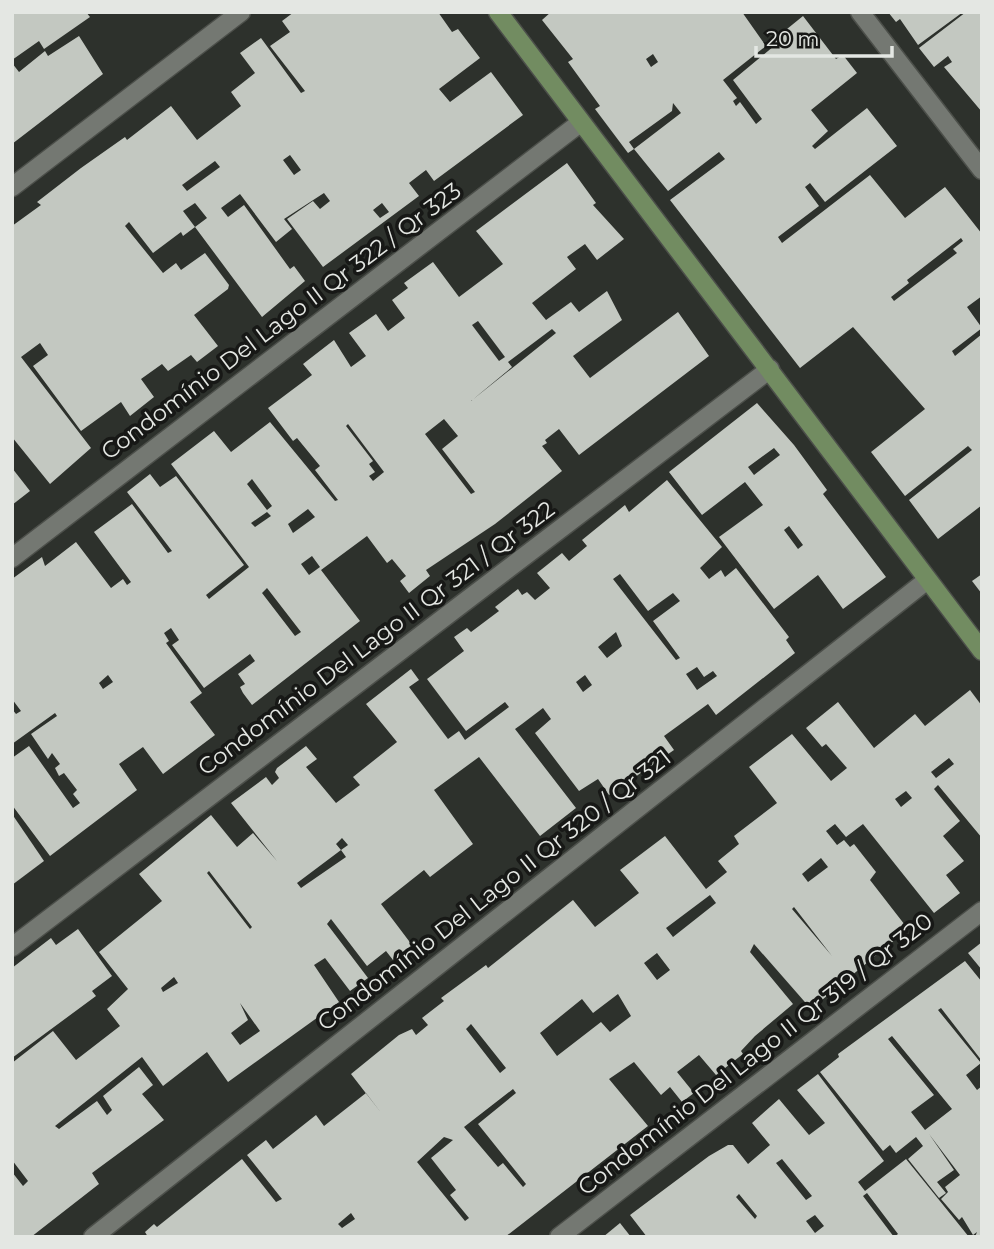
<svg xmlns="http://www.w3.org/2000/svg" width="994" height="1249" font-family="Montserrat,sans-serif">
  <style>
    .building { fill: #c3c8c1; fill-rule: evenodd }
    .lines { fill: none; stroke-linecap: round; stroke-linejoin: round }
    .street-casing { stroke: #4c4f4a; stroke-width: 21 }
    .secondary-casing { stroke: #4c4f4a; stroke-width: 21 }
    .street { stroke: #747872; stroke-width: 18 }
    .secondary { stroke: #728c61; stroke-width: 18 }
    .labels { text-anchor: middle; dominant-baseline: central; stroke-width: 7; stroke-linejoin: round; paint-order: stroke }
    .street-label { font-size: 23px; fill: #e4e7e3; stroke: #171816 }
  </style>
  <rect width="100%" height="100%" fill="#2d312c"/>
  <!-- building -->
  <g class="building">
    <path d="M12,12H86L90,17L44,49L39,41L12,60Z"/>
    <path d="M294,12H438L452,32L458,29L480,58L439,89L450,102L491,72L523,115L434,181L426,170L409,183L419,196L323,267L287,219L313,201L320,209L330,201L324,193L284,219L292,229L276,242L240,194L221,208L228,217L244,205L290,269L294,266L305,281L262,317L195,227L207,218L195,203L183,211L195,227L183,236L181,232L153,253L129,222L125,226L163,273L176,263L181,270L205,253L229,285L228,289L194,315L218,346L197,362L191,355L168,371L162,364L141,379L154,397L130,416L121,402L81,431L33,366L48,355L40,343L21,357L91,448L50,484L12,437V226L41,205L37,202L81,168L125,137L127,140L171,106L197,140L241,106L231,92L255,73L240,53L261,38L301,93L305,91L270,46L290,32L282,21ZM290,155L301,170L294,175L283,160ZM215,161L220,167L187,191L182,185ZM382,203L389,212L380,218L373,210Z"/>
    <path d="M551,12H742L766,46L723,80L737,98L733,101L736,106L740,102L756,124L762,119L733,80L774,46L771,42L803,16L836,59L843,55L857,73L811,110L828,131L812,146L815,149L867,108L897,146L825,202L810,183L805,187L819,206L778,237L782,243L870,175L905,218L945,187L982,234V296L967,307L982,328L952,351L955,356L982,334V505L938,539L909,500L972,450L968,446L905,496L871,452L925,409L853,327L800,368L670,200L725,159L719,152L668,191L634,149L628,153L595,109L600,106L568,62L573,59L542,20ZM653,54L658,62L651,67L646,59ZM673,103L681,113L634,149L629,142L672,111ZM961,238L963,241L953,249L957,253L894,301L891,297L909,283L907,280Z"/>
    <path d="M888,12H963L918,45L900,19L896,22Z"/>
    <path d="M966,12H982V112L944,67L952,62L948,56L934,67L919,48Z"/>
    <path d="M79,36L103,74L12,144V63L19,72L45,51L48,56Z"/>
    <path d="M567,163L596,203L593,205L624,239L597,260L585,244L567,257L576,269L532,303L546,320L571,302L579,312L607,291L622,320L573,356L590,378L678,312L709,356L579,455L559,429L545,440L547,443L542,446L562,471L495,524L426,570L430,576L409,593L400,581L406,576L392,559L387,563L367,536L321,570L360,621L252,705L243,693L240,687L245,684L238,674L255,661L250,654L204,688L172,645L179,640L171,628L164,633L169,641L166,643L202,693L190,702L215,735L163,774L143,747L119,764L137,790L50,856L12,805V758L29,746L73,808L80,803L73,794L77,790L64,773L59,776L55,768L60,764L52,753L48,759L31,734L57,716L55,713L12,744V709L16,714L21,711L12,699V579L42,557L45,566L76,542L111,588L123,579L127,585L131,582L94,532L132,504L168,553L172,551L127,492L150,474L160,487L176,476L244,565L206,595L209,599L249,567L171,464L214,431L231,452L270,422L335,501L338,500L315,470L320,466L297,438L293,441L268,408L312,375L303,364L334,340L351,367L366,356L349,333L376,314L388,331L405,318L392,300L408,288L404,283L433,262L459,297L503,264L476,231ZM478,321L505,357L499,361L472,325ZM552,329L556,333L471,401L512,367L508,362ZM444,419L458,436L442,449L475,492L471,494L425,434ZM348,424L384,472L373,481L369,476L375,472L369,464L373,461L346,426ZM252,479L272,506L267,510L247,484ZM308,509L315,517L293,533L288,524ZM267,512L271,516L255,527L251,523ZM312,556L320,567L309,575L301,564ZM267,588L301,632L295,636L262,593ZM108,675L113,682L103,689L99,683Z"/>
    <path d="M757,403L794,445L827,490L823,494L886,577L843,609L818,575L774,609L719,537L763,505L745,482L702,515L669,472ZM774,448L780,455L754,475L748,467ZM789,526L803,545L798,549L784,530Z"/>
    <path d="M12,468L30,491L12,505Z"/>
    <path d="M667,480L722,547L700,568L709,579L721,570L725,577L736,568L789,637L786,640L795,653L716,715L708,704L664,736L674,750L609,795L598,779L579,791L535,733L551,719L543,708L522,724L515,729L576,808L540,836L479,757L434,790L473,844L430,877L424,870L381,904L412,945L393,960L386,951L367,966L331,919L327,924L368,978L350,991L325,958L314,965L339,1002L228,1082L207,1052L163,1086L142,1057L55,1126L59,1129L97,1101L107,1115L112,1110L103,1096L139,1067L153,1085L142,1094L164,1120L92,1173L99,1184L31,1237H12V1172L23,1186L28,1181L12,1160V1063L53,1031L76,1060L120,1026L107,1009L128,989L99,952L162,901L139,874L211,815L237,847L253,833L277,861L231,803L266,777L272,785L279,778L275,772L277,768L306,746L317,759L306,767L336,803L360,785L353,777L397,742L366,704L411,669L419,680L409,687L448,739L459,731L465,740L509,707L505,702L466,731L427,679L464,651L454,637L467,628L471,632L499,611L495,607L518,589L522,595L527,592L535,600L550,588L537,573L562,553L569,561L587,546L582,540L625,505L629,512ZM620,574L648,611L673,593L680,601L653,621L680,658L676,660L613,579ZM616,632L622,646L607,658L598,647ZM697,667L704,677L713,671L717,676L697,690L686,674ZM585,675L592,685L583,692L576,682ZM342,838L348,845L341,850L346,857L301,888L297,883L341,850L336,844ZM209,871L252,927L250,929L207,873ZM174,977L178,983L163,992L161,988ZM240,1003L260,1031L240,1045L231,1033L248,1020Z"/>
    <path d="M982,574V594L972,581Z"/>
    <path d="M970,690L982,706V838L938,785L934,789L960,821L943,836L964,861L946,875L960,893L934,913L863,824L846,837L835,824L826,831L837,845L844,840L850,847L854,844L876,872L870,880L908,929L811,1009L754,944L750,952L793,1004L755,1036L741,1051L743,1054L716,1075L699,1055L677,1072L694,1093L682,1102L670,1087L661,1095L634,1062L609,1079L648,1126L505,1237H148L145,1232L154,1224L157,1227L242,1159L276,1202L282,1199L247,1155L266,1140L273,1149L316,1115L324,1126L366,1093L382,1114L351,1074L399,1035L412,1029L416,1035L428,1025L422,1018L444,1001L441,998L486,965L488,968L573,900L595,927L639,893L620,870L665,836L706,889L727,872L718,861L739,844L734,836L777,803L749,767L792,734L831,781L847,768L826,744L822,747L806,728L838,702L874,748L915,714L925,726ZM949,758L954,764L936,778L931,772ZM906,791L912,798L901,807L895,799ZM821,858L828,867L808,882L802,874ZM710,895L716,903L673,937L666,928ZM794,907L832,956L792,909ZM657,953L670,970L657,980L644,963ZM618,994L631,1016L610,1032L601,1022L557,1056L540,1033L582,999L593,1013ZM471,1024L506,1068L500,1073L466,1029ZM513,1089L516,1093L478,1124L526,1184L523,1187L503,1163L498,1167L464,1127ZM444,1137L453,1140L431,1158L456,1190L450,1195L469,1218L465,1221L417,1162ZM351,1213L355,1219L342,1228L338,1224Z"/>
    <path d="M12,814L44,861L12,885Z"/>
    <path d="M78,929L112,976L92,991L96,996L12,1058V968L51,938L56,945Z"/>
    <path d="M982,942V970L968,953Z"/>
    <path d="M965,961L982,982V1061L941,1008L938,1010L981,1063L966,1075L977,1090L982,1086V1237H975L977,1232L973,1235L962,1217L959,1220L941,1199L948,1192L945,1187L960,1175L929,1134L954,1170L937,1182L946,1193L939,1198L908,1159L923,1146L916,1137L896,1153L890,1145L883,1151L820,1072L839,1057L838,1054ZM892,1036L952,1109L925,1130L911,1112L934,1095L888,1039Z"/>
    <path d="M818,1074L884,1161L858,1182L865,1191L906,1159L969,1237H894L898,1234L867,1193L863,1196L894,1237H647L630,1215L709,1156L728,1145H733L748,1164L770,1145L752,1123L779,1099L809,1135L825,1123L797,1090ZM782,1159L812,1196L806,1200L776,1163ZM739,1194L757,1216L755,1219L736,1197ZM815,1215L824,1226L815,1233L806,1221Z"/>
    <path d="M620,1223L631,1237H603Z"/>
  </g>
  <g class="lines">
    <defs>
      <g id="street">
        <path d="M860,12L982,170"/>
        <path d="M12,187L241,12"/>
        <path d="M12,558L580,123"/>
        <path d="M12,947L770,369"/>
        <path d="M93,1237L926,581"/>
        <path d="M559,1237L982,911"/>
      </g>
      <path id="secondary" d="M498,12L982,651"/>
    </defs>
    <!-- street casing -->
    <use href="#street" class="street-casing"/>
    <!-- secondary casing -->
    <use href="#secondary" class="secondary-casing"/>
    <!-- street -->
    <use href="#street" class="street"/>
    <!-- secondary -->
    <use href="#secondary" class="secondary"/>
  </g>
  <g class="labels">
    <!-- street labels -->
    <g class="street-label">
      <text transform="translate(281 321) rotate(-37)">Condomínio Del Lago II Qr 322 / Qr 323</text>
      <text transform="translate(376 638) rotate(-37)">Condomínio Del Lago II Qr 321 / Qr 322</text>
      <text transform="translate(494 890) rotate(-38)">Condomínio Del Lago II Qr 320 / Qr 321</text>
      <text transform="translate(755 1054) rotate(-38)">Condomínio Del Lago II Qr 319 / Qr 320</text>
    </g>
  </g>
  <!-- border -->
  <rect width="994" height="1249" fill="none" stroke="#e4e7e3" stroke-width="28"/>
  <!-- scale -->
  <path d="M756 46v10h136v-10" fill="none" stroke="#e4e7e3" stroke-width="3.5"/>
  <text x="766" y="46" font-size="21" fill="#e4e7e3" stroke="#171816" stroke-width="5" paint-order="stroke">20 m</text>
</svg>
